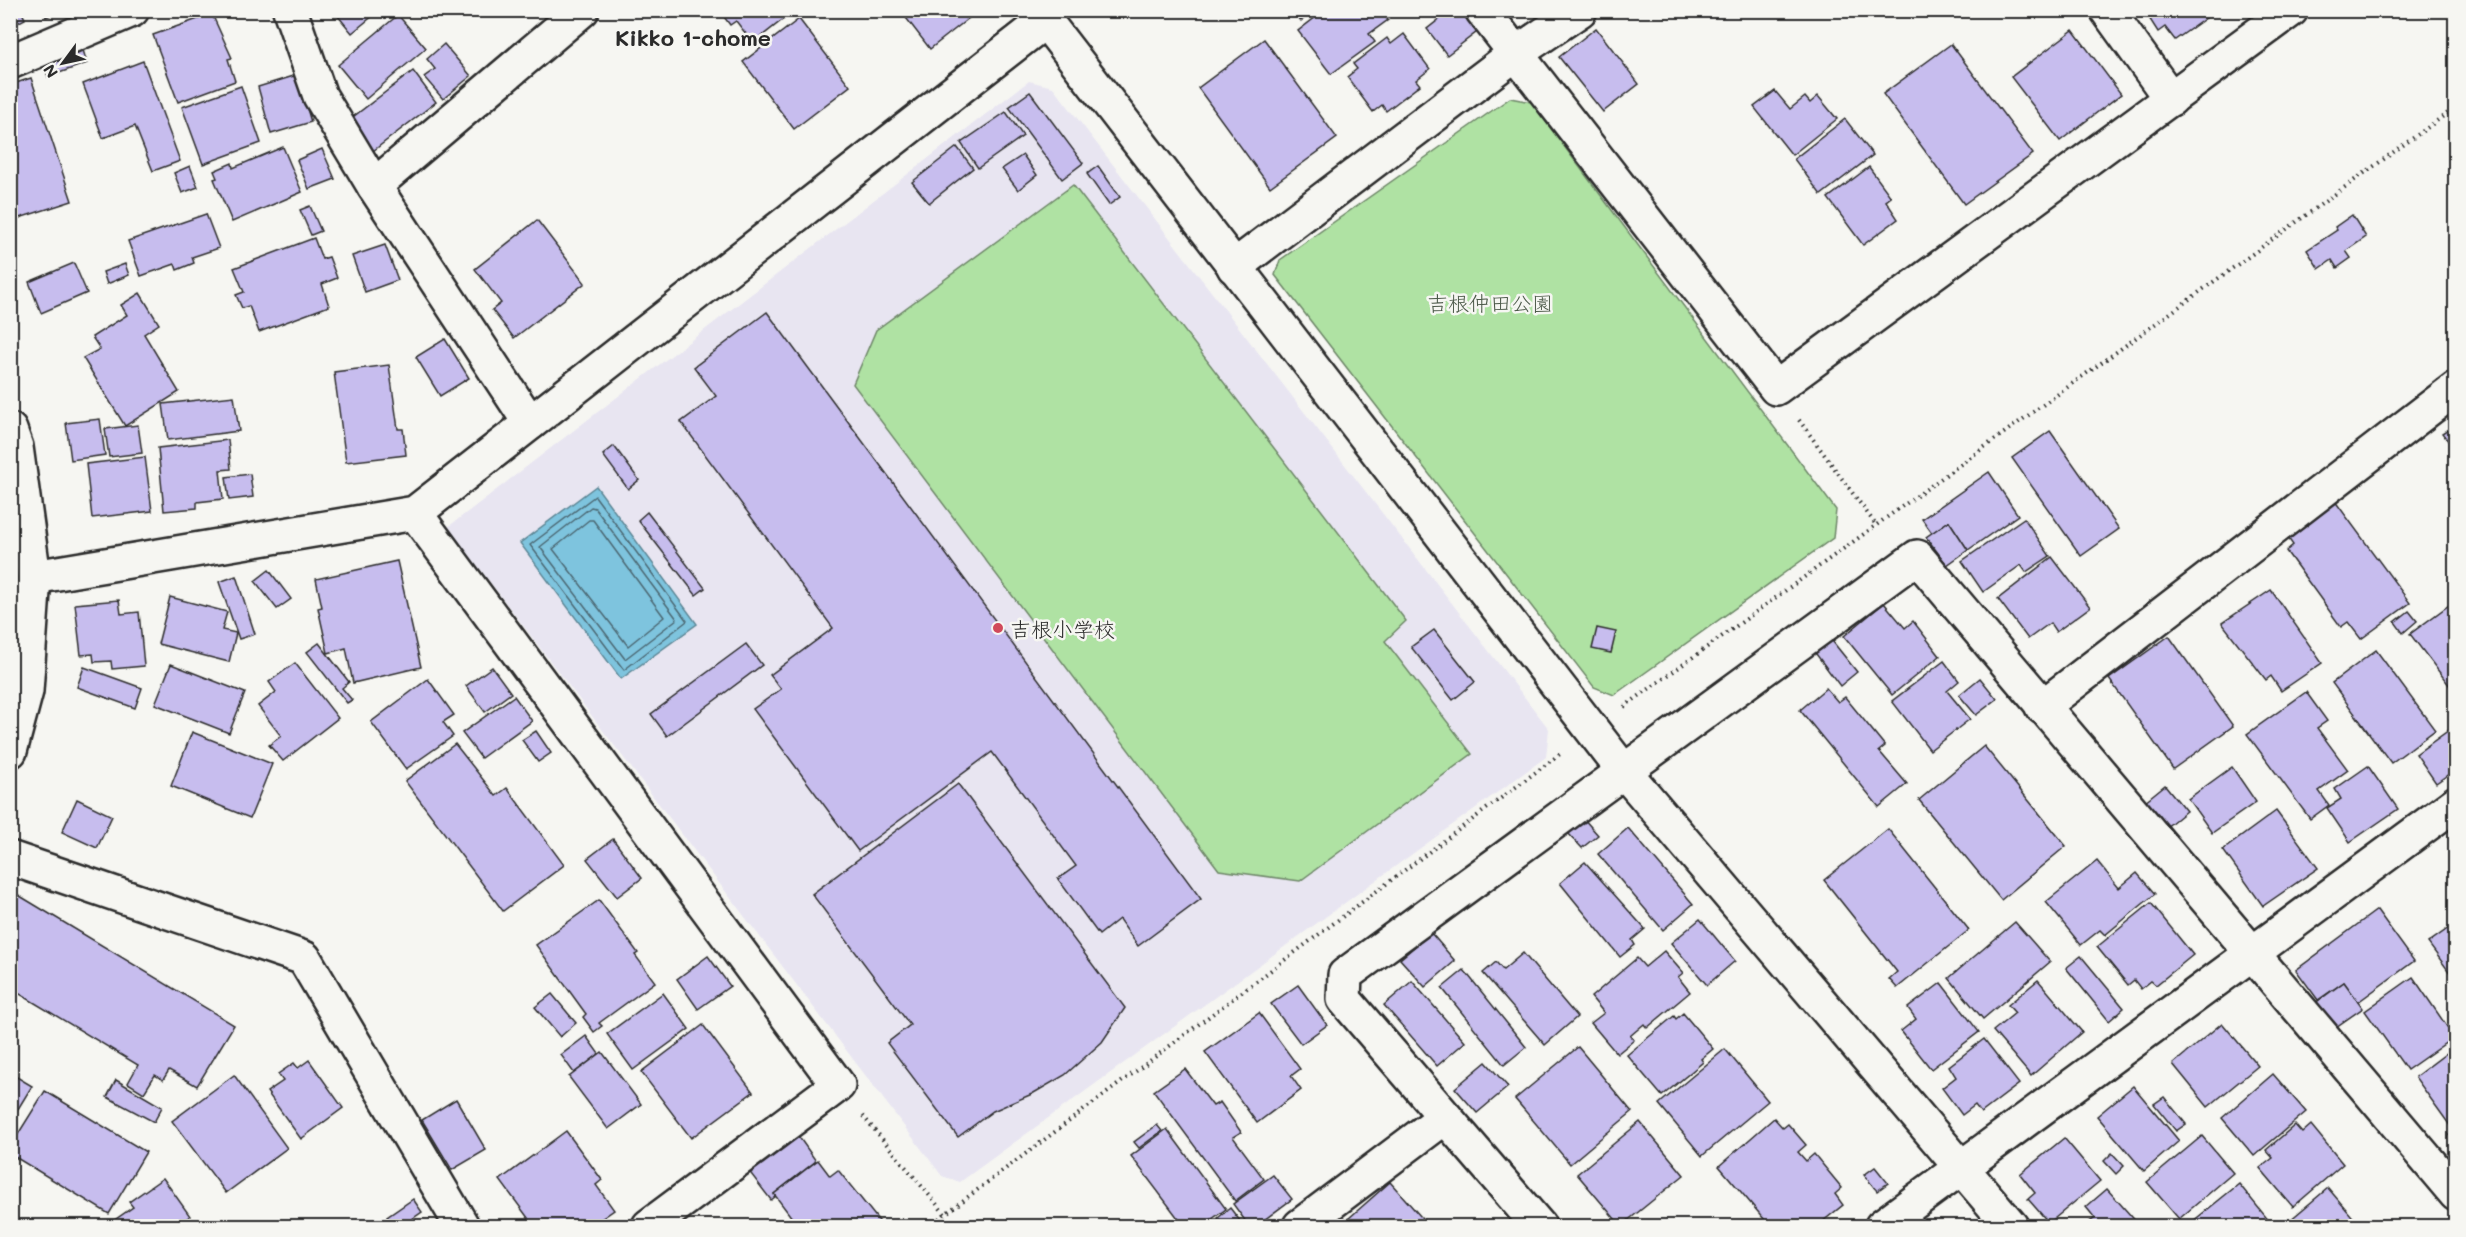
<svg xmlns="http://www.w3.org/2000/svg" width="2466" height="1237" font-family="Mali,'Klee One',sans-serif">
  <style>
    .built { fill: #e8e5f1 }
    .green { fill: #afe2a3; stroke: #6d8667; stroke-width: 1.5 }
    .water { fill: #7ec4de; stroke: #5d8796; stroke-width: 1.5 }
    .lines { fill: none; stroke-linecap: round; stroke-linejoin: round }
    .shore { stroke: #4c6873; stroke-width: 1.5 }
    .building { fill: #c7bdee; stroke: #2b2b2b; stroke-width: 1.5 }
    .minor-casing { stroke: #2b2b2b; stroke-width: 38 }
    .tertiary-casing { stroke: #2b2b2b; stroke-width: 38 }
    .path { stroke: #2b2b2b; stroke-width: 4; stroke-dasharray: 1.5 4.5; stroke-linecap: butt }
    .minor { stroke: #f6f6f2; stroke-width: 33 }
    .tertiary { stroke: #f6f6f2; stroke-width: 33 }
    .poi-dot { fill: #d1495b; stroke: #f6f6f2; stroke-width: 2 }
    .labels { text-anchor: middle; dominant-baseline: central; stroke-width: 5; stroke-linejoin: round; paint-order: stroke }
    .park-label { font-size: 21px; fill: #4c5949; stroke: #f6f6f2 }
    .poi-label { font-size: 21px; fill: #2b2b2b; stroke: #f6f6f2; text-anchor: start }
    .neighbourhood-label { font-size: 22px; font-weight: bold; fill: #2b2b2b; stroke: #f6f6f2 }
  </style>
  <rect width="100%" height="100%" fill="#f6f6f2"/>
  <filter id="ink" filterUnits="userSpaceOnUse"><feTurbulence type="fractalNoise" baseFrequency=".0167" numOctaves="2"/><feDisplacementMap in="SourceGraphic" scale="12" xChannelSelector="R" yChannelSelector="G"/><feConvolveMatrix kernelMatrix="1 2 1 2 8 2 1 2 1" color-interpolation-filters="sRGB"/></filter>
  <g filter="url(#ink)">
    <!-- built -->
    <path class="built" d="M1029,81L1053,87L1549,729L1546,757L960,1182L942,1176L448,527Z"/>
    <!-- green -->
    <g class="green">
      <path d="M1510,98L1531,102L1836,510L1833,538L1614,695L1594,687L1275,275L1280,260Z"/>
      <path d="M1073,185L1406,621L1385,641L1472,754L1300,881L1219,870L853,384L876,330Z"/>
    </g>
    <!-- water -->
    <path class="water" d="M596,486L697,624L621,679L520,543Z"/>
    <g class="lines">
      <!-- shore -->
      <g class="shore">
        <path d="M595,496L687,621L624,670L530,545Z"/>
        <path d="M591,507L595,508L677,619L625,659L540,547Z"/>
        <path d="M589,520H593L664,617L628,646L553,549Z"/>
      </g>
    </g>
    <!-- building -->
    <g class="building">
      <path d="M10,10H21L25,19L10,27Z"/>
      <path d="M44,10H63L46,17Z"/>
      <path d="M333,10H380L352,33Z"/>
      <path d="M719,10H795L753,43L736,21L730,25Z"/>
      <path d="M900,10H979L930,49Z"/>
      <path d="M1293,10H1315L1301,21Z"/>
      <path d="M1325,10H1381L1388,20L1369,34L1375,42L1331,74L1298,31Z"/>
      <path d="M1451,10H1461L1477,32L1447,55L1427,29Z"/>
      <path d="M2144,10H2217L2175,40L2165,27L2158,32Z"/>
      <path d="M212,14L232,58L228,59L235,81L178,102L153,35Z"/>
      <path d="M398,15L426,48L366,99L338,65Z"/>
      <path d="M799,19L850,86L794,129L743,62Z"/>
      <path d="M1596,28L1639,84L1603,112L1559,57Z"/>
      <path d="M2073,30L2121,94L2060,141L2011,77Z"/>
      <path d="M1404,34L1430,69L1416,80L1420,85L1386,111L1382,105L1373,112L1347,77L1357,69L1353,64L1387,38L1391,44Z"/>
      <path d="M1264,39L1337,138L1270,187L1198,88Z"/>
      <path d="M444,44L471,76L443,99L424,77L435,69L427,59Z"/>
      <path d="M1951,44L2033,154L1964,204L1883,94Z"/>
      <path d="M83,50L87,63L48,77L44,64Z"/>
      <path d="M143,61L180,161L153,171L135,126L103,138L83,84Z"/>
      <path d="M413,71L436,102L373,151L349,120Z"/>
      <path d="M297,75L311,122L271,134L258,87Z"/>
      <path d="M31,78L72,201L10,221V85Z"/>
      <path d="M241,86L261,143L203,164L182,107Z"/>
      <path d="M1775,91L1790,109L1805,97L1810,103L1818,96L1837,119L1792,155L1754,107Z"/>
      <path d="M1030,92L1083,163L1062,179L1009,107Z"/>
      <path d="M1006,112L1023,136L978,168L961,143Z"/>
      <path d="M1845,119L1873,155L1821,195L1794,159Z"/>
      <path d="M283,147L302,192L232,222L214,179L217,178L214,171L232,163L233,168Z"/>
      <path d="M957,147L973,168L929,203L912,182Z"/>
      <path d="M322,149L335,179L309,189L297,160Z"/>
      <path d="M1023,155L1037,175L1018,190L1002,169Z"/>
      <path d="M190,166L198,187L182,193L174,173Z"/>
      <path d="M1098,166L1120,197L1109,205L1087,174Z"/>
      <path d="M1869,167L1891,197L1886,201L1898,219L1863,245L1828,198Z"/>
      <path d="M310,206L321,231L311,235L300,210Z"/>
      <path d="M206,214L219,248L192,257L194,263L177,270L175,264L141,276L128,241Z"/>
      <path d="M2352,215L2366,237L2346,251L2351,258L2337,268L2332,260L2319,269L2307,250L2337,230L2335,227Z"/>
      <path d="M537,220L585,283L514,338L492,310L501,303L475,269Z"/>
      <path d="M314,238L322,259L329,257L337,278L322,284L329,306L259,332L249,306L242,308L236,295L244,292L234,268Z"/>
      <path d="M385,245L398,280L365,292L352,256Z"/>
      <path d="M74,263L87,293L41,313L29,282Z"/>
      <path d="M125,264L129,275L107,284L103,272Z"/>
      <path d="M140,293L159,324L144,334L179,392L125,426L83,358L100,349L92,337L127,315L121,305Z"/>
      <path d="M767,312L1201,899L1138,946L1119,919L1099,935L1058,879L1076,866L992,752L858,851L753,709L781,689L770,675L833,628L681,422L716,396L694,367Z"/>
      <path d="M445,339L469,378L440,396L416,357Z"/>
      <path d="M389,365L398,429H403L406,455L346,462L334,372Z"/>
      <path d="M234,396L239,431L168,440L163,404Z"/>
      <path d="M100,419L105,455L71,460L66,423Z"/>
      <path d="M2456,424V451L2442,433Z"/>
      <path d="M138,425L142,453L109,457L105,429Z"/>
      <path d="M2050,431L2119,529L2081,556L2012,458Z"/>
      <path d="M228,440L231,469L220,470L223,499L197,502V508L164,511L158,448Z"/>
      <path d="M614,446L639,480L628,489L603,455Z"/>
      <path d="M145,457L152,511L92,518L86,464Z"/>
      <path d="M1989,472L2018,515L1968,550L1949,521L1932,533L1922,519Z"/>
      <path d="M250,474L253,497L229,500L226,477Z"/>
      <path d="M2329,493L2410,603L2361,639L2348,622L2341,627L2286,551L2293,545L2281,528Z"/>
      <path d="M647,512L705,588L696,595L638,520Z"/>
      <path d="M2024,518L2050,556L2026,572L2021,565L1983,592L1962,561Z"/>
      <path d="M1949,521L1968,550L1947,565L1926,537Z"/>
      <path d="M2052,557L2090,607L2056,632L2050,623L2028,639L1998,599Z"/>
      <path d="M397,561L421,667L353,683L346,648L328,653L318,608L322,607L316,579Z"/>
      <path d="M269,570L291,599L277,609L255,581Z"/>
      <path d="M236,576L255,634L239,639L219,582Z"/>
      <path d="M2271,590L2322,663L2281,691L2271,676L2266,680L2222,623Z"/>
      <path d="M170,597L227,612L222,630L236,633L229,662L158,644Z"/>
      <path d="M119,600L121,614L139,612L144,666L112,669L111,661L94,662L93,654L81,655L75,604Z"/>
      <path d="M2456,600V694L2410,634Z"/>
      <path d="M1884,603L1905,628L1913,621L1940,656L1892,695L1844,636Z"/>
      <path d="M2409,611L2417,621L2403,633L2395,622Z"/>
      <path d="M1597,628L1616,632L1611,653L1592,649Z"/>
      <path d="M1434,630L1475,682L1453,700L1411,647Z"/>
      <path d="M2169,636L2233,726L2173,769L2109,679Z"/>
      <path d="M1829,637L1857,672L1840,686L1813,650Z"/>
      <path d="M319,643L349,682L342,688L352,700L347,703L307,652Z"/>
      <path d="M746,644L762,665L667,736L651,714Z"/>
      <path d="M2376,650L2435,730L2391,763L2332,683Z"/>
      <path d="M1944,661L1959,681L1947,691L1970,719L1930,750L1892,701Z"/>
      <path d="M295,663L338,718L283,761L269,745L281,736L258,706L276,692L269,682Z"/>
      <path d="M171,664L245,693L229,733L155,704Z"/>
      <path d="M84,667L142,688L135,708L77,687Z"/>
      <path d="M492,667L511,693L485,712L466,686Z"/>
      <path d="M1980,678L1997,699L1976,715L1959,695Z"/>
      <path d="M428,679L454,715L443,722L453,736L406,769L371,722Z"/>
      <path d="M1826,688L1838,702L1845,697L1885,746L1879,751L1907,784L1879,807L1800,710Z"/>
      <path d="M2306,692L2327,721L2317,728L2348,770L2319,791L2329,805L2310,819L2247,734Z"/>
      <path d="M514,696L532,721L481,758L462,733Z"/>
      <path d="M2456,725V769L2436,783L2416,754Z"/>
      <path d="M536,731L551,753L538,762L522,740Z"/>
      <path d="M192,732L272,764L250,818L171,786Z"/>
      <path d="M455,744L496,796L507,788L564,865L503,911L405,781Z"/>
      <path d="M1984,746L2066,846L2001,900L1919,800Z"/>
      <path d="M2368,766L2398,809L2350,842L2327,808L2341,799L2335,789Z"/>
      <path d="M2232,767L2256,802L2212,833L2188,799Z"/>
      <path d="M958,784L1125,1008L1102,1042L1065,1075L1032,1094L993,1111L958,1137L887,1043L910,1025L812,894Z"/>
      <path d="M2165,785L2186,811L2165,828L2144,802Z"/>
      <path d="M77,799L112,816L97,848L62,832Z"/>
      <path d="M2276,811L2318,868L2263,906L2223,850Z"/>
      <path d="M1583,818L1598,835L1582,848L1567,832Z"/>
      <path d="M1628,828L1693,904L1663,930L1598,854Z"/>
      <path d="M1888,829L1969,930L1897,988L1889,979L1897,972L1824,880Z"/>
      <path d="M613,839L642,878L617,897L587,859Z"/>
      <path d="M2097,861L2119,888L2137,873L2155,894L2105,935L2100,930L2081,945L2046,902Z"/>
      <path d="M1585,862L1645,929L1632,940L1635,945L1620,957L1560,883Z"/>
      <path d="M10,890L234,1025L197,1086L169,1070L163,1080L155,1075L144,1093L128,1083L138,1065L10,988Z"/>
      <path d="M599,900L638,953L635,955L655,982L599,1023L602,1026L594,1032L583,1017L586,1014L536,945Z"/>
      <path d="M2151,903L2193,955L2156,985L2151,981L2141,989L2134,980L2128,985L2097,947Z"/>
      <path d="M2377,910L2414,961L2358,1002L2344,982L2318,1000L2296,970Z"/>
      <path d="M1700,919L1735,961L1707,985L1671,943Z"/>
      <path d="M2015,922L2050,962L1983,1019L1949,978Z"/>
      <path d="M2456,923V981L2428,943Z"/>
      <path d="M1431,933L1455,961L1425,987L1400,959Z"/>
      <path d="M1664,951L1683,973L1678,977L1690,992L1647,1028L1644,1024L1630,1036L1634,1040L1617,1054L1591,1023L1604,1013L1591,997L1637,958L1645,967Z"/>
      <path d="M1523,953L1577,1017L1545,1045L1483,973L1496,962L1503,970Z"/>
      <path d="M708,956L730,986L698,1009L677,979Z"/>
      <path d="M2081,956L2124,1008L2109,1021L2066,968Z"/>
      <path d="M1464,970L1526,1047L1504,1065L1442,988Z"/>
      <path d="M2413,977L2454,1037L2407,1070L2365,1011Z"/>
      <path d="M2038,980L2082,1032L2031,1076L1993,1031L2015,1013L2008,1005Z"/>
      <path d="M1412,981L1465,1042L1437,1066L1384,1005Z"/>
      <path d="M2344,982L2363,1008L2333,1029L2314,1004Z"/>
      <path d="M1941,983L1979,1032L1931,1069L1901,1031L1916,1019L1908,1008Z"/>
      <path d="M1298,985L1327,1025L1301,1044L1271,1004Z"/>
      <path d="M663,993L689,1029L633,1070L607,1034Z"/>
      <path d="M552,994L576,1023L560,1037L535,1007Z"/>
      <path d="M1259,1013L1300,1069L1291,1076L1301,1090L1257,1123L1205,1052Z"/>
      <path d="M1683,1013L1713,1049L1701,1059L1703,1062L1662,1096L1627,1055L1674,1016L1676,1019Z"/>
      <path d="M2222,1023L2258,1066L2208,1107L2173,1064Z"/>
      <path d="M703,1025L753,1092L691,1138L641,1072Z"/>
      <path d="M586,1036L599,1054L574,1073L561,1055Z"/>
      <path d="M1984,1039L2019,1084L1981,1113L1975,1105L1962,1115L1942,1088L1956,1077L1949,1066Z"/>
      <path d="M1578,1047L1632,1112L1570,1164L1515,1099Z"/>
      <path d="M1725,1049L1768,1101L1702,1156L1659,1104Z"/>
      <path d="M2452,1049L2456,1053V1124L2451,1127L2415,1077Z"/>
      <path d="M602,1052L641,1104L608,1129L569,1077Z"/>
      <path d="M309,1060L343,1108L301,1139L267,1092L283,1081L278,1074L294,1063L298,1068Z"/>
      <path d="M1486,1062L1508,1087L1477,1113L1455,1088Z"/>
      <path d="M1185,1069L1213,1106L1220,1102L1241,1132L1233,1137L1264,1179L1235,1201L1154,1091Z"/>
      <path d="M10,1073L32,1086L10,1122Z"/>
      <path d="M2273,1074L2306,1112L2254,1156L2222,1118Z"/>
      <path d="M234,1075L287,1148L226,1193L172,1121Z"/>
      <path d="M116,1080L162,1107L154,1122L107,1097Z"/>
      <path d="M2133,1086L2179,1141L2144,1171L2097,1116Z"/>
      <path d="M45,1091L146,1152L109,1214L10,1154V1147Z"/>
      <path d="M2164,1097L2186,1124L2176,1131L2154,1104Z"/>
      <path d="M456,1099L486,1150L452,1170L422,1120Z"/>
      <path d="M1774,1118L1783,1128L1788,1124L1806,1145L1798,1152L1806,1161L1814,1154L1842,1188L1835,1194L1843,1205L1817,1226H1770L1719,1166Z"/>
      <path d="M1640,1122L1684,1175L1621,1226L1577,1174Z"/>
      <path d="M1157,1125L1162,1131L1139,1148L1134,1142Z"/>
      <path d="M2295,1125L2302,1133L2311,1125L2343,1164L2293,1207L2260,1168L2273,1158L2266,1150Z"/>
      <path d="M1167,1129L1226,1209L1202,1226H1184L1131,1156Z"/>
      <path d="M566,1131L602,1180L596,1185L614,1210L591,1226H543L540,1223L534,1226L500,1180Z"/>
      <path d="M2456,1131V1144L2449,1135Z"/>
      <path d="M796,1133L816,1161L774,1194L775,1197L771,1200L748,1170Z"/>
      <path d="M2202,1136L2233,1173L2179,1219L2147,1182Z"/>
      <path d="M2064,1138L2100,1181L2049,1223L2028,1199L2035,1193L2020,1174Z"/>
      <path d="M2112,1153L2124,1166L2116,1174L2104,1161Z"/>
      <path d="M818,1160L830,1176L838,1170L883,1226H798L774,1194Z"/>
      <path d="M1875,1167L1888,1183L1877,1191L1864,1175Z"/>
      <path d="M1273,1175L1292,1199L1256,1226H1249L1233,1204Z"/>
      <path d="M163,1178L190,1216L176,1226H106L133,1207L129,1202Z"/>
      <path d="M1390,1182L1429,1226H1340Z"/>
      <path d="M2239,1184L2270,1222L2264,1226H2187Z"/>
      <path d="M2328,1188L2357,1222L2351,1226H2283Z"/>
      <path d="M2107,1189L2140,1226H2084L2095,1218L2086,1207Z"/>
      <path d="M413,1199L422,1212L402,1226H394L387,1217Z"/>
      <path d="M1230,1208L1244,1226H1224L1218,1218Z"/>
    </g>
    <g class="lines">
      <defs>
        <g id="minor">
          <path d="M290,10L320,96L374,186L530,423"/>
          <path d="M1482,10L1776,388L2291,10"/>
          <path d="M2107,10L2171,99"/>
          <path d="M10,62L132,10"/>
          <path d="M374,186L582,10"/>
          <path d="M1234,267L1515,54L1580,10"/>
          <path d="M415,513L838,1085L649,1226"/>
          <path d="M34,577L415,513L1045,21"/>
          <path d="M2042,707L2456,388"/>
          <path d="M10,858L304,958L462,1226"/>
          <path d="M1300,1226L1445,1117"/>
          <path d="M1539,1226L1344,999L1345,975L1917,557L2456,1194"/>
          <path d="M1882,1226L2456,803"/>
        </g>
        <g id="tertiary">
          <path d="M1037,10L1623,770L2011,1226"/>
          <path d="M10,430L16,447L34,577L26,691L10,751"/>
        </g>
      </defs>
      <!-- minor casing -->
      <use href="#minor" class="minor-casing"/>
      <!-- tertiary casing -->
      <use href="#tertiary" class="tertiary-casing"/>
      <!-- path -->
      <g class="path">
        <path d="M1799,420L1876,525"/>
        <path d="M1624,707L2456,107"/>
        <path d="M863,1116L945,1214"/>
        <path d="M929,1226L1560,754"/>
      </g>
      <!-- minor -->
      <use href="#minor" class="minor"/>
      <!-- tertiary -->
      <use href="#tertiary" class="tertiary"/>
    </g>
  </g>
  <!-- markers -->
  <circle class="poi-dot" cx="998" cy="628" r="6"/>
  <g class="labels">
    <!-- park labels -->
    <g class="park-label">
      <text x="1490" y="302">吉根仲田公園</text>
    </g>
    <!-- poi labels -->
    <g class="poi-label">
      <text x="1010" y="628">吉根小学校</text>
    </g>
    <!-- neighbourhood labels -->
    <g class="neighbourhood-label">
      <text x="693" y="37">Kikko 1-chome</text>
    </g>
  </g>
  <!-- margin -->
  <rect width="2466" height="1237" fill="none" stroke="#f6f6f2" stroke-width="36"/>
  <rect x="18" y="18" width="2430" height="1201" fill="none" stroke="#2b2b2b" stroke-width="2" filter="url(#ink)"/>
  <!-- north arrow -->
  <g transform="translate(63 63) rotate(237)" stroke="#f6f6f2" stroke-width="4.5" paint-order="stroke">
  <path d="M0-4.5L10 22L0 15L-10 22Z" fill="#2b2b2b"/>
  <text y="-9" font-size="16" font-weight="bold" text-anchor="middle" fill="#2b2b2b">N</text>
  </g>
</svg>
